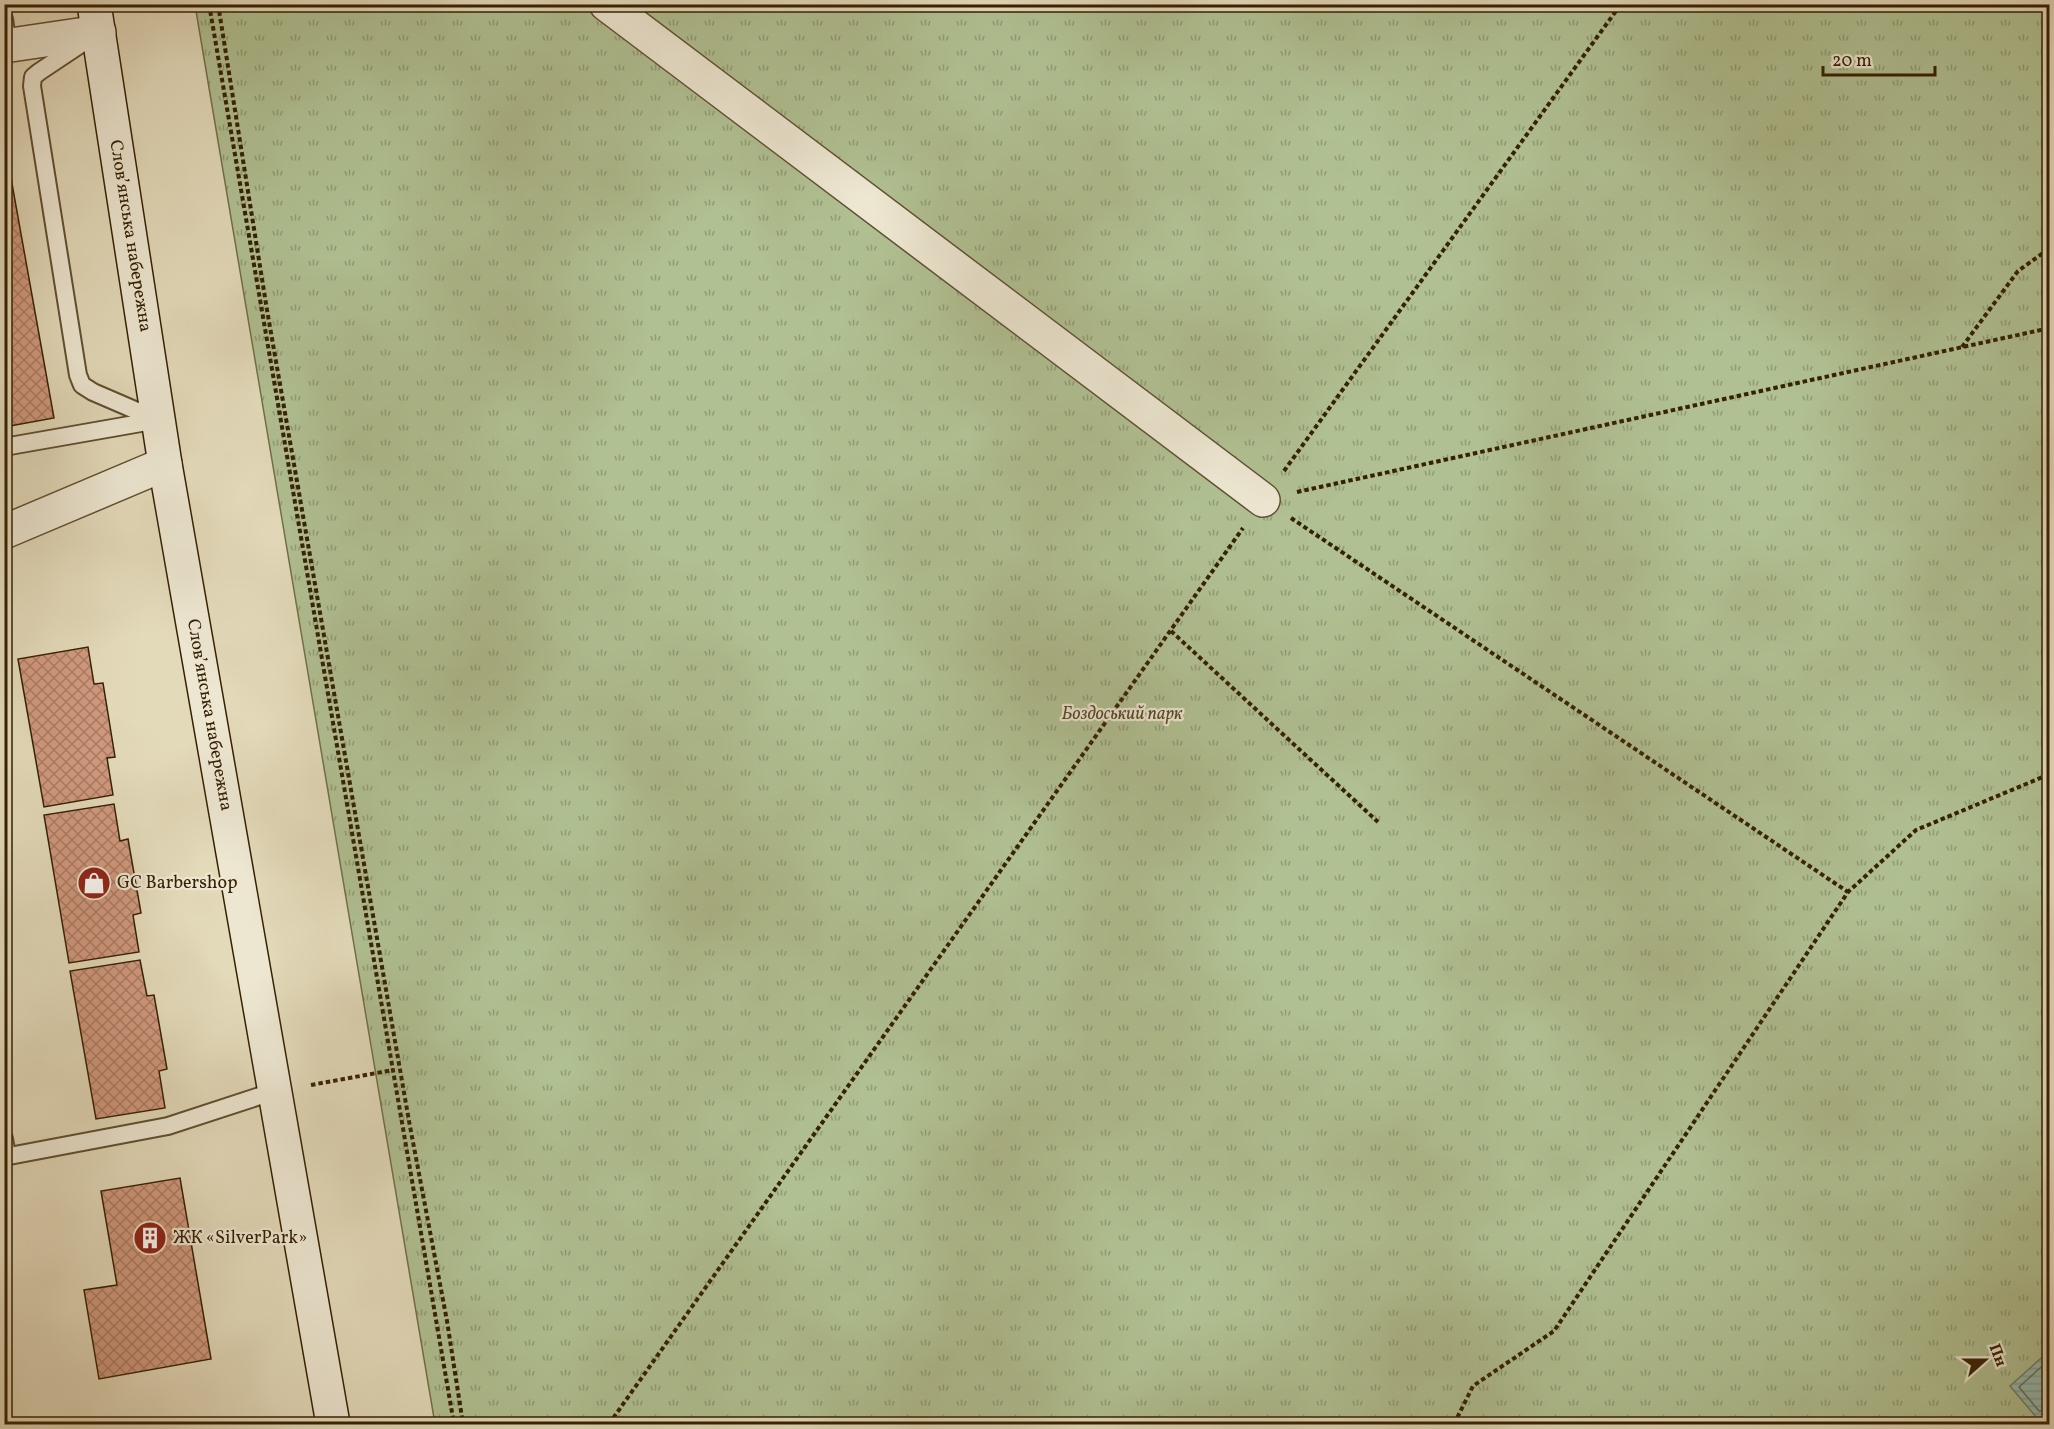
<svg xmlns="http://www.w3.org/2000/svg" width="2054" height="1429" font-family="Vollkorn,serif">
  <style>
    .park { fill: url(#park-tufts); stroke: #72704a; stroke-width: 1.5 }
    .water { fill: url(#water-rules); stroke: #6f7d6b; stroke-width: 1.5 }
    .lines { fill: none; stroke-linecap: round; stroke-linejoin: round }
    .shore { stroke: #656e5a; stroke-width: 1.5 }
    .building { fill: url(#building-cross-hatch); stroke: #352103; stroke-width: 1.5 }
    .lane-casing { stroke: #604f31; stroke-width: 20 }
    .street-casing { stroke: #604f31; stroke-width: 36 }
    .secondary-casing { stroke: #352103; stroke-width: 36 }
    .path { stroke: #352103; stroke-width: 4; stroke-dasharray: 4.5 3; stroke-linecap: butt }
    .lane { stroke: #ede7d2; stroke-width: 16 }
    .street { stroke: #ede7d2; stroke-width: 33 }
    .secondary { stroke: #ede7d2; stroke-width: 33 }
    .labels { text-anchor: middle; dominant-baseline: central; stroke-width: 4.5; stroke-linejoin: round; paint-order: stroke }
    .street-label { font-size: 18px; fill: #352103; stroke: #ede7d2 }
    .park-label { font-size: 18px; font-style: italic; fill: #544927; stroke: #ede7d2 }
    .poi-label { font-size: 18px; fill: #352103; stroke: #ede7d2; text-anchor: start }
  </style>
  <defs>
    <pattern id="park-tufts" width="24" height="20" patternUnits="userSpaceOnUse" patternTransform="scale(1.5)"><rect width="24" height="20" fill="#b0c092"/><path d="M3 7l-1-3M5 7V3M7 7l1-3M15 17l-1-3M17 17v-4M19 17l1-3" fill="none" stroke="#909c75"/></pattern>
    <pattern id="water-rules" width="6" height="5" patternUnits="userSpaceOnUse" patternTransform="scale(1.5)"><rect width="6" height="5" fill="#95bbb0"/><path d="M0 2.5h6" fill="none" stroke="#81a096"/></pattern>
    <pattern id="building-cross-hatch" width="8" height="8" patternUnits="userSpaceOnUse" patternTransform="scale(1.5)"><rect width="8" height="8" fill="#d1997e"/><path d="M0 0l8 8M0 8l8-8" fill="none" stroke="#aa7c65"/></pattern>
  </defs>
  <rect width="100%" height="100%" fill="#e3daba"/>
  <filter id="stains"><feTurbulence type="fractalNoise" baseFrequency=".00333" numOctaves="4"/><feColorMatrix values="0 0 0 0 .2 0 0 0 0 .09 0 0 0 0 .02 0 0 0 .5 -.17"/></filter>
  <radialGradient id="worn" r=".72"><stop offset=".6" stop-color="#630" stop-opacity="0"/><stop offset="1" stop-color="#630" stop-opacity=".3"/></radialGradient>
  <!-- park -->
  <path class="park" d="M195,5H2049V1424H435Z"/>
  <!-- water -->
  <path class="water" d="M2049,1351V1415L2037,1418L2010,1386Z"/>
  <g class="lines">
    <!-- shore -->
    <path class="shore" d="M2050,1359L2019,1387L2039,1411L2050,1410"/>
  </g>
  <!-- building -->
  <g class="building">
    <path d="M4,139L54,418L4,427Z"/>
    <path d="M88,647L94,684L103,683L115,757L107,758L113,795L44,807L18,659Z"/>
    <path d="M114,804L120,841L128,839L141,913L133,915L139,952L69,963L44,815Z"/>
    <path d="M140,960L147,996L154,995L167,1069L159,1071L165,1108L96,1119L70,971Z"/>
    <path d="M180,1178L211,1359L99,1379L84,1290L117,1285L101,1191Z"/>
  </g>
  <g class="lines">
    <defs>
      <g id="lane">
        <path d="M4,19L8,45"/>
        <path d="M84,42L39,72L33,77L32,86L78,375L82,385L93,392L158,420"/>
        <path d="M4,447L158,420"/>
        <path d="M4,1139L7,1156"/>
        <path d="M4,1157L168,1126L275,1091"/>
      </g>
      <g id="street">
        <path d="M606,4L1263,500"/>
        <path d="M4,46L99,32"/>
        <path d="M4,532L165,464"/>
      </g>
      <path id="secondary" d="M94,4L165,464L333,1424"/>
    </defs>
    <!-- lane casing -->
    <use href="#lane" class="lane-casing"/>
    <!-- street casing -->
    <use href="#street" class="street-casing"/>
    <!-- secondary casing -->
    <use href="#secondary" class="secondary-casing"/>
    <!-- path -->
    <g class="path">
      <path d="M209,4L454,1424"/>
      <path d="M218,4L267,310L409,1121L447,1321L463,1424"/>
      <path d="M1962,347L2018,271L2050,248"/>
      <path d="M1284,471L1621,4"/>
      <path d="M1297,492L2050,328"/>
      <path d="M1291,518L1848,892"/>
      <path d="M1171,631L1378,822"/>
      <path d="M311,1085L393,1070"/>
      <path d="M609,1424L1243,528"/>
      <path d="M1454,1424L1473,1386L1554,1331L1848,892L1916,830L2050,774"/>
    </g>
    <!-- lane -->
    <use href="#lane" class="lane"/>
    <!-- street -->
    <use href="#street" class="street"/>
    <!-- secondary -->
    <use href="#secondary" class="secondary"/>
  </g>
  <!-- icons -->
  <defs>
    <symbol id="shop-disc" viewBox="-11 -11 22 22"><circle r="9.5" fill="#8f2418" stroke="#ede7d2"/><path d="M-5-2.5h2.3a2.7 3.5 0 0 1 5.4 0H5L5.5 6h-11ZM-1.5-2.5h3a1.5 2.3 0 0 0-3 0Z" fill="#fff"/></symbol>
    <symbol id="building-disc" viewBox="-11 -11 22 22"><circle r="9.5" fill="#8f2418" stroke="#ede7d2"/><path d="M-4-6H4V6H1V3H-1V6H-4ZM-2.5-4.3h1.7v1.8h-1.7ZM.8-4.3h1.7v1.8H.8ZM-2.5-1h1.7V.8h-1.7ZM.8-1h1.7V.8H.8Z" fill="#fff"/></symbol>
  </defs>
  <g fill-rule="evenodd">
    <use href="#shop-disc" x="75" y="864" width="38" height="38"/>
    <use href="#building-disc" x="131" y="1219" width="38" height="38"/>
  </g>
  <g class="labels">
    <!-- street labels -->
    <g class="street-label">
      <text transform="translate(130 236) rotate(81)">Словʼянська набережна</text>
      <text transform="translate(209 715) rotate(80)">Словʼянська набережна</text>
    </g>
    <!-- park labels -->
    <g class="park-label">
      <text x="1122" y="714">Боздоський парк</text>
    </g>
    <!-- poi labels -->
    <g class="poi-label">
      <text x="117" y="883">GC Barbershop</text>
      <text x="173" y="1238">ЖК «SilverPark»</text>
    </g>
  </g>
  <!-- margin -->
  <rect width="2054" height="1429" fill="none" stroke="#e3daba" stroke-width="24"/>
  <rect x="6" y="6" width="2042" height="1417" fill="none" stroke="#352103" stroke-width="3"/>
  <rect x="12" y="12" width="2030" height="1405" fill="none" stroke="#352103" stroke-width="1.5"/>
  <!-- north arrow -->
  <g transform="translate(1985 1360) rotate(69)" stroke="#ede7d2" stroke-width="4.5" paint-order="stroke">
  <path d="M0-4.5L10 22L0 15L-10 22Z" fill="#352103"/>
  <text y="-9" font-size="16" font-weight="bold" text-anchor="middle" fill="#352103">Пн</text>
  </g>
  <!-- scale -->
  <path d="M1823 66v9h112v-9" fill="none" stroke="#352103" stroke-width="3"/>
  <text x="1832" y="66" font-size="18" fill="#352103" stroke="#ede7d2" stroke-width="4.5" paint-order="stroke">20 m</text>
  <rect width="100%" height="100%" filter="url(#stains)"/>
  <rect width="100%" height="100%" fill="url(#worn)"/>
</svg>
